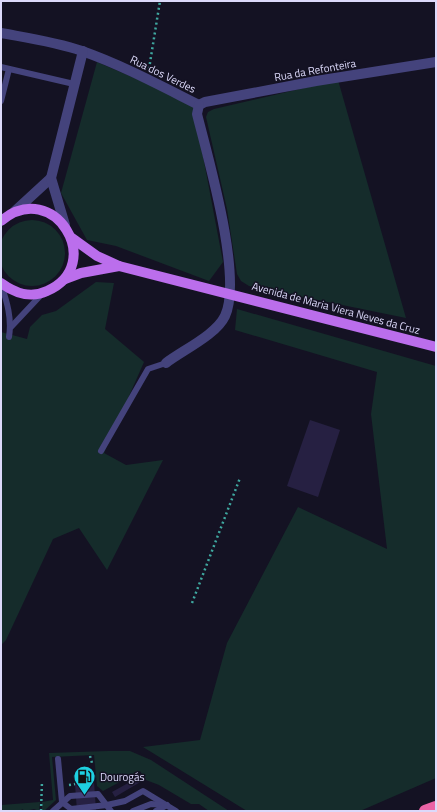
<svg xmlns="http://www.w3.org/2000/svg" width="437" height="812" font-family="'Titillium Web',sans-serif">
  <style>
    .green { fill: #152c2b }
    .building { fill: #262042 }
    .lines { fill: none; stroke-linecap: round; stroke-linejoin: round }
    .path { stroke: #3fa8a0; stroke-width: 2.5; stroke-dasharray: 2 3; stroke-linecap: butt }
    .lane { stroke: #44437c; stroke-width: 6 }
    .street { stroke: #44437c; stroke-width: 10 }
    .primary { stroke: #bb6eec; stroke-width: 10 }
    .highway { stroke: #ea63a6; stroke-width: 12 }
    .labels { text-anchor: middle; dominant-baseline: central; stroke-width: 3; stroke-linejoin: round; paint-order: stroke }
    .street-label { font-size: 11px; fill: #dcd9fa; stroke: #141223 }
    .poi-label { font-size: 11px; fill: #dcd9fa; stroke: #141223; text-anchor: start }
  </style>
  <rect width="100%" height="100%" fill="#141223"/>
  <!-- green -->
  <g class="green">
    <path d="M97,62L193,103L223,262L209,281L116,246L87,240L61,193Z"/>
    <path d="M338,80L406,318L249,286L241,281L237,274L227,209L206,117L208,112L214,109Z"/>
    <circle cx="32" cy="253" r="33"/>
    <path d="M96,282L114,283L105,329L144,362L104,453L126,465L163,460L107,570L79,528L53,539L6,640L1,645V332L27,339L30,327L42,315L56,311Z"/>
    <path d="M237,309L436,366V778L360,811H247L143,747L200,740L227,643L298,507L387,549L371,414L377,372L235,330Z"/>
    <path d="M108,751H130L151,760L229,811H209L199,804H191L159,785L146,780L140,771L103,791L97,786L94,755L52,757L56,800L44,811H42V802L53,800L49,753Z"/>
    <path d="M40,802L39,811L34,809L25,811L22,809L21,811H1V805Z"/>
  </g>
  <!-- building -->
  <g class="building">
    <path d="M310,420L340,430L318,497L287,486Z"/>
    <path d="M139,777L142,781L115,797L112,792Z"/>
    <path d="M94,782L96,810L77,811L75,784Z"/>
  </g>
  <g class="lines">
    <!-- path -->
    <g class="path">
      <path d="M149,69L160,1"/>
      <path d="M192,603L240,478"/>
      <path d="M90,756L92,763"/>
      <path d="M69,785L75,784"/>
      <path d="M41,811L42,781"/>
    </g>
    <!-- lane -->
    <g class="lane">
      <path d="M1,67L74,84"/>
      <path d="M1,101L9,69"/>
      <path d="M1,284C7,302 12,318 9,337"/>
      <path d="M11,327L41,295"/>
      <path d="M101,451L148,369L166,363"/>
      <path d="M58,759L62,802"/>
      <path d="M62,802L71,809L107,805L125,801L143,791L176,811"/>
      <path d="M53,811L70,796L98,794L111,811"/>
      <path d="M133,811L151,804L165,805"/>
      <path d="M156,811L167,805"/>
    </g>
    <!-- street -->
    <g class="street">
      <path d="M1,33C28,38 56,42 82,51C122,65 161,86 199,105"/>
      <path d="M199,105L205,102L316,81L436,62"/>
      <path d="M14,212L51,178"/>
      <path d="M65,225L51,178L83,51"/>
      <path d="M166,363C183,350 216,335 225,316C243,277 208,158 197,114L199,105"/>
    </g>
    <!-- primary -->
    <g class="primary">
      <path d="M1,221C54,177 107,265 47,291C30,299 15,293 1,283"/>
      <path d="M72,238L97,256L119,266L436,347"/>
      <path d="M65,279L81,273L119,266"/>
    </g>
    <!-- highway -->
    <path class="highway" d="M425,811L436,807"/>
  </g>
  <!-- icons -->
  <defs>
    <symbol id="fuel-pin" viewBox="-11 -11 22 30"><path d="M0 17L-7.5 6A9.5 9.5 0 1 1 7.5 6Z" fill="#1ed0e1" stroke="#141223"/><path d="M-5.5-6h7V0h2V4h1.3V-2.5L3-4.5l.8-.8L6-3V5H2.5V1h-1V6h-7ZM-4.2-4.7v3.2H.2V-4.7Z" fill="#111"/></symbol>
  </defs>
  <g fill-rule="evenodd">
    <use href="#fuel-pin" x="72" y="764" width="25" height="34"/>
  </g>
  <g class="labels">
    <!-- street labels -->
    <g class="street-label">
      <text transform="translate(315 70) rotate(-10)">Rua da Refonteira</text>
      <text transform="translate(163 74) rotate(26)">Rua dos Verdes</text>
      <text transform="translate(336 308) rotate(15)">Avenida de Maria Viera Neves da Cruz</text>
    </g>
    <!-- poi labels -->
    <g class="poi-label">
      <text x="100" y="777">Dourogás</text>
    </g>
  </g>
  <!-- border -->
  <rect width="437" height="812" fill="none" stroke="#dcd9fa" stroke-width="4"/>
</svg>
